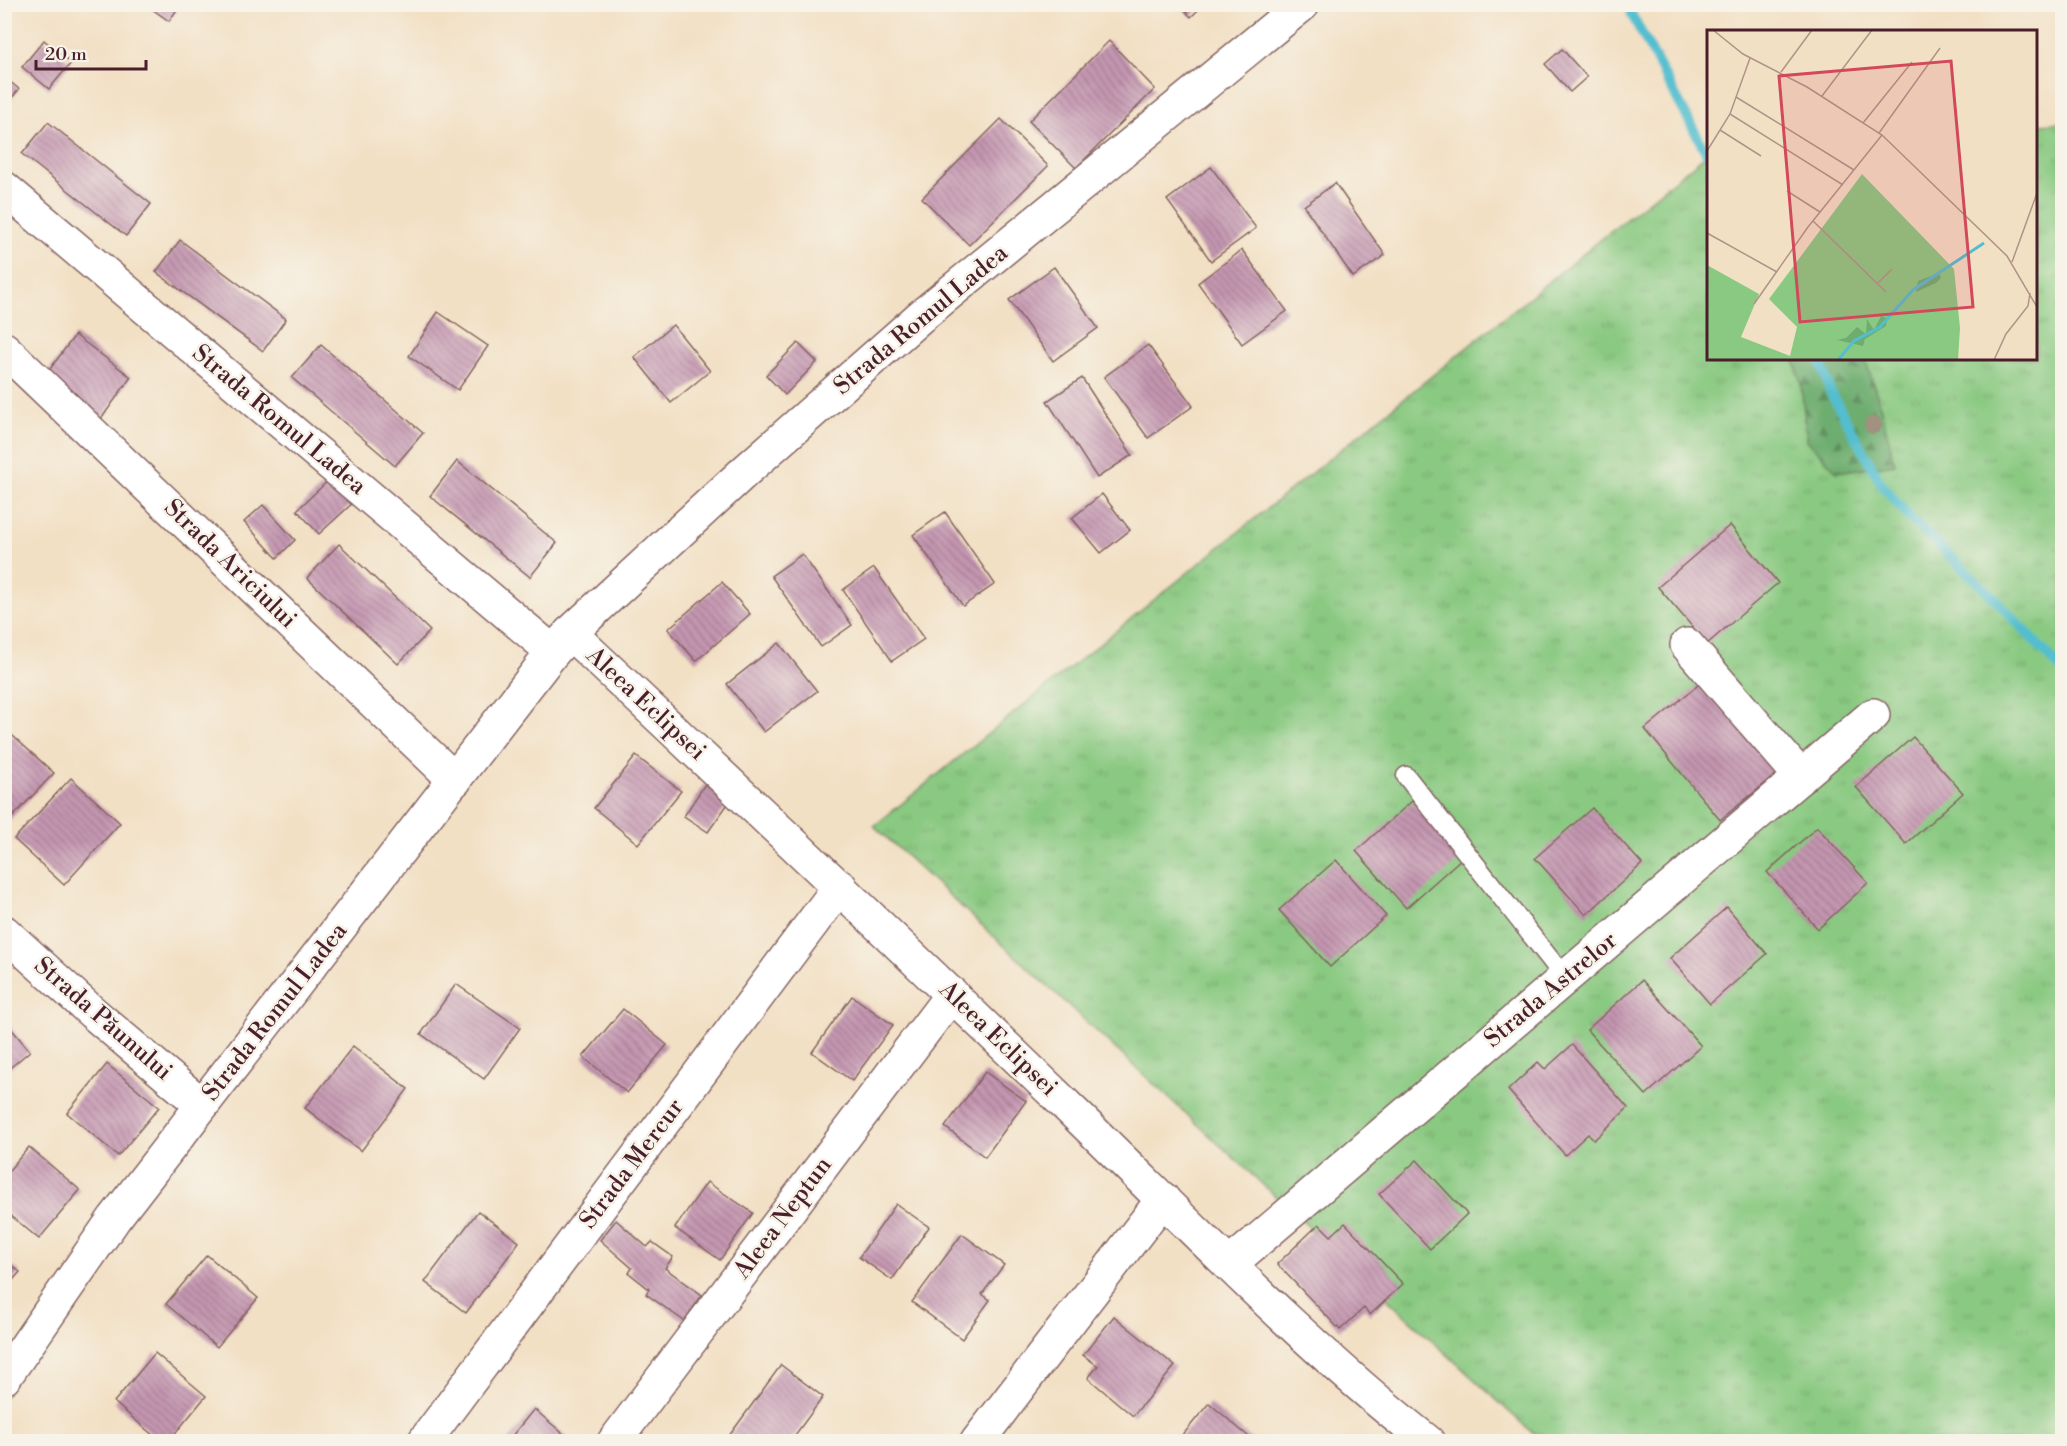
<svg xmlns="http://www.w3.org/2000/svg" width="2067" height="1446" font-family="'Libre Bodoni',serif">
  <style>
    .grass { fill: url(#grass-tufts); stroke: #6a7456; stroke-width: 1.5 }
    .forest { fill: url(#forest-firs); stroke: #5c664d; stroke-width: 1.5 }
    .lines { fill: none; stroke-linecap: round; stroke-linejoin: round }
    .stream { stroke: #53becf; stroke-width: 10 }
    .building { fill: url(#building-back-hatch) }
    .service-casing { stroke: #856361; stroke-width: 21 }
    .minor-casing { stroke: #856361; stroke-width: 36 }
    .service { stroke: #fff; stroke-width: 18 }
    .minor { stroke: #fff; stroke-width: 33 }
    .tree { fill: #a0927f }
    .labels { text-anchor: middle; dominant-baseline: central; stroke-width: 5; stroke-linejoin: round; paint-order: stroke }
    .street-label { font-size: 24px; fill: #4a1f2b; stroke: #f7f3e8 }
    .inset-river { fill: none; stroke: #53becf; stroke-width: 3 }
    .inset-road { fill: none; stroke: #af9387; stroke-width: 1.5 }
    .view { fill: #d1495b; fill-opacity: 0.15; stroke: #d1495b; stroke-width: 3 }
    .inset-edge { fill: none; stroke: #4a1f2b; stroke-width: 3 }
  </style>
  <defs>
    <pattern id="grass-tufts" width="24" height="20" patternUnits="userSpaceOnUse" patternTransform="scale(1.5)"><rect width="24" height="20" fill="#89c981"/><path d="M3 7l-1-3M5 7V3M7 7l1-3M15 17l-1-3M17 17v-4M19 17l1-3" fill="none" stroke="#78ac70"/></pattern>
    <pattern id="forest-firs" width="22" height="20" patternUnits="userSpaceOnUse" patternTransform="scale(1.5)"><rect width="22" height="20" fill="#6ead6f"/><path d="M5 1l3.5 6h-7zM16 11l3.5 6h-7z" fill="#5c8c5b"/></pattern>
    <pattern id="building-back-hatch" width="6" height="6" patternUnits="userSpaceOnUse" patternTransform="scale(1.5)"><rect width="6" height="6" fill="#c496b1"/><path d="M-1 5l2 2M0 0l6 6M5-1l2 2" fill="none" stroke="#a17a90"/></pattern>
  </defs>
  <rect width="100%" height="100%" fill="#f7f3e8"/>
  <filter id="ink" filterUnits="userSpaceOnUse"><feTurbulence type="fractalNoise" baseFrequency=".0167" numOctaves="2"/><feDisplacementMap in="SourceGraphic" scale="12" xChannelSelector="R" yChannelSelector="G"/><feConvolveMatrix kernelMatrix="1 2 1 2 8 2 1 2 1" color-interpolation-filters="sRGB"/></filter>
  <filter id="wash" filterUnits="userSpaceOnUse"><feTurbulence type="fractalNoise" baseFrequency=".008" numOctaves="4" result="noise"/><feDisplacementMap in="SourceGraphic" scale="24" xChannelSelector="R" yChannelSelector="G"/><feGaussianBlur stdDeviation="1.35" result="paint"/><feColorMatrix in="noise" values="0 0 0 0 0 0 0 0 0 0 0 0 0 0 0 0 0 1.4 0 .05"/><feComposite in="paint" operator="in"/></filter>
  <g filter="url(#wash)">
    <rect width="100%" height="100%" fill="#f2e0c5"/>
    <!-- grass -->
    <path class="grass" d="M2062,123V1441H1541L874,826L1708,153V358H2036V124Z"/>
    <!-- forest -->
    <path class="forest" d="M1794,359H1865L1879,402L1895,464L1837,472L1807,440L1801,384Z"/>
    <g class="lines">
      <!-- stream -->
      <g class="stream">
        <path d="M1626,4L1708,156"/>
        <path d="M1819,358L1830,391L1882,485L1910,518L1995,599L2062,670"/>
      </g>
    </g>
    <g id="blocks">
      <!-- building -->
      <g class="building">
        <path d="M145,4H181L169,21Z"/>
        <path d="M1178,4H1204L1191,17Z"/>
        <path d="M44,40L71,63L49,89L22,67Z"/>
        <path d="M1109,41L1155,89L1076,168L1029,121Z"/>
        <path d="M1562,49L1587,77L1570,92L1545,64Z"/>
        <path d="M4,77L19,89L4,108Z"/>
        <path d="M1001,119L1048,166L969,245L922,198Z"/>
        <path d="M48,122L151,204L126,236L22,154Z"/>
        <path d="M1211,167L1256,228L1211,261L1167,200Z"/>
        <path d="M1335,183L1385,255L1353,277L1304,206Z"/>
        <path d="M180,240L286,319L263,351L156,272Z"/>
        <path d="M1242,250L1287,311L1242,344L1198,283Z"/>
        <path d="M1054,267L1098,328L1053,361L1009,300Z"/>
        <path d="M438,312L488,346L458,390L409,356Z"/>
        <path d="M673,325L710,371L671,403L634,357Z"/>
        <path d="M75,335L131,377L101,419L44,377Z"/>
        <path d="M798,343L817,362L785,395L766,375Z"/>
        <path d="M321,345L423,433L395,466L292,378Z"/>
        <path d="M1148,345L1193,406L1148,438L1104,377Z"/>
        <path d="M1082,378L1132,455L1097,478L1047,401Z"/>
        <path d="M457,461L557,543L530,577L430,496Z"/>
        <path d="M333,476L355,501L319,534L297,510Z"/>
        <path d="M1102,494L1130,530L1101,553L1072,518Z"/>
        <path d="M263,505L295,540L277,558L244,522Z"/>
        <path d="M945,512L995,584L963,606L913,535Z"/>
        <path d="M1730,525L1778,583L1707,644L1658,587Z"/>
        <path d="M339,544L430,631L398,664L307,578Z"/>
        <path d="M802,554L852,625L821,647L771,576Z"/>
        <path d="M874,568L924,639L892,661L843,590Z"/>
        <path d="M722,582L750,614L696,661L668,629Z"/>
        <path d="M779,643L817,691L764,732L727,684Z"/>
        <path d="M1703,681L1779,772L1720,820L1645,729Z"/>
        <path d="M4,728L54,773L4,826Z"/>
        <path d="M1913,737L1963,793L1906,844L1856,787Z"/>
        <path d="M636,756L681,791L638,844L594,808Z"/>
        <path d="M71,778L120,823L64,885L14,839Z"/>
        <path d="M705,784L730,801L708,832L684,816Z"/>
        <path d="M1412,801L1462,858L1406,908L1356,851Z"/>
        <path d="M1592,808L1642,864L1586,915L1535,858Z"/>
        <path d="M1817,827L1868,883L1818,929L1767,872Z"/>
        <path d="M1336,860L1386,916L1330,967L1279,910Z"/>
        <path d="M1727,907L1767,954L1710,1004L1670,958Z"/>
        <path d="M1642,980L1701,1046L1646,1095L1587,1030Z"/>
        <path d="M456,984L520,1028L484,1079L421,1034Z"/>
        <path d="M852,996L893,1025L852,1081L812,1052Z"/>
        <path d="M623,1009L667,1045L627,1093L583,1057Z"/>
        <path d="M4,1020L30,1051L4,1073Z"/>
        <path d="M1572,1045L1628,1108L1594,1140L1588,1134L1565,1155L1508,1090L1538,1062L1545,1069Z"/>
        <path d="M353,1046L408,1089L361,1151L305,1108Z"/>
        <path d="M107,1064L159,1107L118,1156L67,1113Z"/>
        <path d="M985,1072L1026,1101L985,1157L945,1127Z"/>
        <path d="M29,1147L80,1190L39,1239L4,1210V1176Z"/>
        <path d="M1417,1160L1467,1214L1430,1249L1379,1194Z"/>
        <path d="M707,1182L753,1213L720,1260L675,1228Z"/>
        <path d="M896,1204L929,1227L892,1280L859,1257Z"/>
        <path d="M478,1211L519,1242L466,1313L425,1282Z"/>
        <path d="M616,1220L647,1247L652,1242L673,1257L665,1268L702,1295L684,1321L646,1294L649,1289L629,1273L632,1268L600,1240Z"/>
        <path d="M1345,1223L1403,1284L1370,1315L1364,1308L1340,1330L1277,1264L1319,1224L1331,1236Z"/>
        <path d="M962,1234L1004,1265L982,1294L990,1300L962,1339L912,1302Z"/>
        <path d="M207,1255L258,1298L217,1347L166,1304Z"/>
        <path d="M4,1259L20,1272L4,1290Z"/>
        <path d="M1114,1316L1175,1366L1133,1416L1088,1378L1098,1366L1083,1355Z"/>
        <path d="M155,1353L206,1396L168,1442H161L114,1402Z"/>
        <path d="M781,1365L823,1397L790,1442H736L729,1436Z"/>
        <path d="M1209,1403L1255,1442H1177Z"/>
        <path d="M534,1409L573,1442H507Z"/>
      </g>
    </g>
  </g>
  <g filter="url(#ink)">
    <use href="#blocks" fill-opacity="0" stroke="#856361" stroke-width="1.5"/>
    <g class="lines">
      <defs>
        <path id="service" d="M1406,776L1565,978"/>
        <g id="minor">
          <path d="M4,188L553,652"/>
          <path d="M4,349L455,780"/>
          <path d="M570,633C737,790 903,947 1068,1107C1186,1221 1299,1340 1428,1442"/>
          <path d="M1687,645L1801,777"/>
          <path d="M4,932L93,1013L202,1105"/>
          <path d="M1229,1265L1873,715"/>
          <path d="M4,1378L114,1219L553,652L570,633L742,474L920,317L1303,4"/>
          <path d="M424,1442L840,886"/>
          <path d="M614,1442L952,994"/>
          <path d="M977,1442L1163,1199"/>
        </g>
      </defs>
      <!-- service casing -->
      <use href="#service" class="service-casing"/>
      <!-- minor casing -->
      <use href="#minor" class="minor-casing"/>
      <!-- service -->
      <use href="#service" class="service"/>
      <!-- minor -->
      <use href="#minor" class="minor"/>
    </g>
    <!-- trees -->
    <circle class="tree" cx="1873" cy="425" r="9"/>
  </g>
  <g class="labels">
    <!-- street labels -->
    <g class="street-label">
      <text transform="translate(921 320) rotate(-40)">Strada Romul Ladea</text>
      <text transform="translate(279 420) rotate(40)">Strada Romul Ladea</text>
      <text transform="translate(230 564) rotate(44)">Strada Ariciului</text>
      <text transform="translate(646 704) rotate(43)">Aleea Eclipsei</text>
      <text transform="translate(1551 990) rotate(-40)">Strada Astrelor</text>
      <text transform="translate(275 1012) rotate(-52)">Strada Romul Ladea</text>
      <text transform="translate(103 1019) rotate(41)">Strada Păunului</text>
      <text transform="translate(998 1039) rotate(44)">Aleea Eclipsei</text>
      <text transform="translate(632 1164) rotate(-53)">Strada Mercur</text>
      <text transform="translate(783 1218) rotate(-53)">Aleea Neptun</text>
    </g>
  </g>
  <!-- overview -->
  <g transform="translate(1707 30)">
    <rect width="330" height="330" fill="#f2e0c5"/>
    <path d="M155,144L247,239L253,298L251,330H0V235L52,264L34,307L83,326L90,297L62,269Z" fill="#89c981"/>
    <path d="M232,243L234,248L229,253L209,262L211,251ZM174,286L180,288L179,296L158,309L156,316L130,310L139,308L150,297L159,304L160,289L167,300Z" fill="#6ead6f"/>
    <path class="inset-river" d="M131,330L147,311L173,297L206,260L277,213"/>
    <path class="inset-road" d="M6,0L36,24L100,57L175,105L300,226L330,277M74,42L105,0M115,66L165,0M29,67L147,140M23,84L136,155M156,93L205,32M13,100L54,126M172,103L233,18M0,121L23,84L43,28M80,161L113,182M106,191L179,262M0,203L70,242M305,232L330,163M170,254L185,239M47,274L101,197L175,105M287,330L299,304L321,276L323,263"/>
    <path class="view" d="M244,31L266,277L93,292L72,46Z"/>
    <rect width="330" height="330" class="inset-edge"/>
  </g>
  <!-- margin -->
  <rect width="2067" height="1446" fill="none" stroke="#f7f3e8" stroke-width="24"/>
  <!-- scale -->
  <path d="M36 60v9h110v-9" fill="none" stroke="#4a1f2b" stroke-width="3"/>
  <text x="45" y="60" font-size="18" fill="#4a1f2b" stroke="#f7f3e8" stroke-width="4.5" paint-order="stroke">20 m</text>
</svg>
